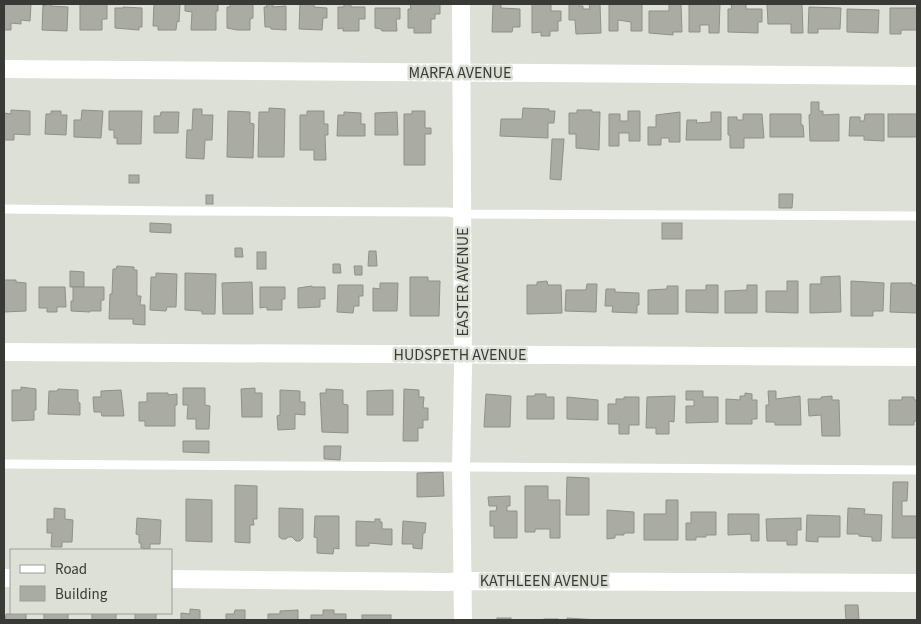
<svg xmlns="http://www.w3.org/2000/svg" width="921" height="624" font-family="'Source Sans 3',sans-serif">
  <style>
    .building { fill: #aaaca4; stroke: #8e9188 }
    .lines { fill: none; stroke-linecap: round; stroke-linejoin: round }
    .service { stroke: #fff; stroke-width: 9 }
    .minor { stroke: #fff; stroke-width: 18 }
    .labels { text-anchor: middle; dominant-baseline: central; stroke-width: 5; stroke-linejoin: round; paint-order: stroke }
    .street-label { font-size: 16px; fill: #393a36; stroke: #dde0d6 }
  </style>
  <rect width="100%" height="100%" fill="#dde0d6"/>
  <!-- building -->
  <g class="building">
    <path d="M4,4H31L30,21L21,20V24L11,23V30H4Z"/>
    <path d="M46,4H51V6L68,7L67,31L42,30L43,5L46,6Z"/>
    <path d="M80,4H107V19H102V30H80Z"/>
    <path d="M154,4H180L179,22L177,21L176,30H158V26H153Z"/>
    <path d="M185,4H218V11H216V30H191L192,12L185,11Z"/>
    <path d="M230,4H253V18L250,19V30H237L227,28V7H230Z"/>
    <path d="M266,4H273V7L286,6V30L271,29L270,27H265L264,7H267Z"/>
    <path d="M300,4H314V7L327,8V18H323L322,30L299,29Z"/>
    <path d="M344,4H351V7H365V19H359V31H343V28L338,29V7H344Z"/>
    <path d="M410,4H440V14H435V19H431V33H414V28H408V9H411Z"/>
    <path d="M493,4H501V8L520,9V27H513L512,32H492Z"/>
    <path d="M532,4H551V11H561V21H558V31H550V36H541V32L532,33Z"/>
    <path d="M569,4H579V6H583V9H590L589,4H600L601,33L576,34L575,20H569Z"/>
    <path d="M609,4H642V31H631V22L618,20V31H609Z"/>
    <path d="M669,4H681L682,32H673V35L649,33V11H669Z"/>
    <path d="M689,4H720L719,33H709V25H700V32H689Z"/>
    <path d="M731,4H746V9H762V22H758V33L728,32V9H732Z"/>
    <path d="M767,4H802L803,33H791V24H768Z"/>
    <path d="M123,7L142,8V27H139V30L115,28V8H123Z"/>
    <path d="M809,7L841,8L840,29H818V33H808Z"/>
    <path d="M375,8H400V19H396L397,31H382L381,29L375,28Z"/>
    <path d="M890,8H917V30H901V34H890Z"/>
    <path d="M847,9L879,10L878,33L847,32Z"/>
    <path d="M811,102H819V111H823V115L839,114V141H810L809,115L811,114Z"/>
    <path d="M269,108L285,109L284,157H258L259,112H269Z"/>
    <path d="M523,108L549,109V111H555L554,123H548V138L500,136L501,119H522Z"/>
    <path d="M193,109H202V115H213L212,140H205L204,159L186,158L187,130H192Z"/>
    <path d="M11,110L30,111V135L14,134V140H4V113L11,114Z"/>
    <path d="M82,110L103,111L101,138L74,137V120H81Z"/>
    <path d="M577,110H592V112H600L599,150L576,148V134H569V113H577Z"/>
    <path d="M51,111H61V115H67L66,135L45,134L46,114H51Z"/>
    <path d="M109,111H142L141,144H117V138H114V130H109Z"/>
    <path d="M228,111L250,112V123L254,124L253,158L227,157Z"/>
    <path d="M307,111H324V124H328V135H325L326,160H314V150H300V115H307Z"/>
    <path d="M412,111H425V128H431V134H425V165H404V114H412Z"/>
    <path d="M628,111H640V141H629V133H619V146H609V114H620V121H628Z"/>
    <path d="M161,112H179L178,133H154V116H160Z"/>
    <path d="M344,112L361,113V124H365V136H337L338,115H344Z"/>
    <path d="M397,112L398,135H375V113Z"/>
    <path d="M680,112V142H669V138H661V145H648V127H656V115Z"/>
    <path d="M711,112H721V140H686L687,120H697L696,123L711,122Z"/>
    <path d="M743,114H762L764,138H744V148H730V135H728V117H737V120H743Z"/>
    <path d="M770,114H801V125H803L804,137H770Z"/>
    <path d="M865,114H884V141L864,140V136H849L850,117H860V121H864Z"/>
    <rect x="888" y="114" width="29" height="23"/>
    <path d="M552,139H564L561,180L550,179Z"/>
    <rect x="129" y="175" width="10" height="8"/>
    <path d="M779,194H793L792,208H779Z"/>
    <rect x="206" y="195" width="7" height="9"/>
    <path d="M150,223L171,224V233L150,232Z"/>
    <rect x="662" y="223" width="20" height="16"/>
    <path d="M235,248H242L243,257H235Z"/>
    <path d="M369,251H376L377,266H368Z"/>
    <rect x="257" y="252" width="9" height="17"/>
    <path d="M333,264H340L341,273H333Z"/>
    <path d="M117,266L134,267V270H137V296H141L140,305H145V325L133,324V319H109L110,294H112L113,269H116Z"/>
    <path d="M354,266H362V275H355Z"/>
    <path d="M70,271L84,272V287H70Z"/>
    <path d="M156,273L177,274L176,307H167L166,311L150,310L151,277H156Z"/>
    <path d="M185,273L216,274L215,314H202V311L185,310Z"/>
    <path d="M840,276L841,312L810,313V284H821V277Z"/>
    <path d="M410,277H428V281H440L439,316H410Z"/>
    <path d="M4,280H16V282L26,283V311L4,312Z"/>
    <path d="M547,281L548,285H561L562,313L527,314V285H537V282Z"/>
    <path d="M787,281H798V313L766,312V291H787Z"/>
    <path d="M851,281L884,283L883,311H873V316H851Z"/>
    <path d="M252,282L253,314H223L222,283Z"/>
    <path d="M380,283H398L397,311H373V288L380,289Z"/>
    <path d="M891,283H912V285H917V313L890,312Z"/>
    <path d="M587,284H597L596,312L565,311L566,290H586Z"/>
    <path d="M338,285H363V296H359V306H354L353,313L337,312Z"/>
    <path d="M706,285H718V313L686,312V290H706Z"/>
    <path d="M747,285H757V313H725V291L747,290Z"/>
    <path d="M312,286V287H325V299H320V307L298,308V288Z"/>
    <path d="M667,286H678V314H648V290L667,289Z"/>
    <path d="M39,287H65L66,307H57V312H47V308H39Z"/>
    <path d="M73,287H104V300H101V311H90V312L71,311V301H73Z"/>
    <path d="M260,287H285V299H282V310H267V307L260,308Z"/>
    <path d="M606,289H615V292L639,293V305H637V313L612,312L613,306H605Z"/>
    <path d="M21,387L36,389V410H34V420L12,421V390H21Z"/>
    <path d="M183,388H205V405L210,406L209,429H196V419H187L188,405H183Z"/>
    <path d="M255,388V393H262V417H242L241,389Z"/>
    <path d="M58,389L78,390V402L80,403V415L48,414L49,391H57Z"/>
    <path d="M326,389L343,390V404L348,405V433L322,432L320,393H326Z"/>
    <path d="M404,389L419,390V397H424L423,408H428V420H423V428H418V441H403Z"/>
    <path d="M121,390L124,416H102L101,412H94L93,397H101V391Z"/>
    <path d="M280,390L300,391V402H305V415L295,414V429L278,430L277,416L280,415Z"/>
    <path d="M393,390V415H367V391Z"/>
    <path d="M686,391H703V397H718V422L686,423V406H694V400H686Z"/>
    <path d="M768,391H776V399L800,396L801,425H775V422H766V405H769Z"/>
    <path d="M147,393H168V395L177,394V405H175V426H145V421H139V402H147Z"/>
    <path d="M745,393L752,394V400H757V419H752V424H726V399L740,400V396H745Z"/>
    <path d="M486,394L511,396L510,427H484Z"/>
    <path d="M535,394H546V397H554V419H527V396H535Z"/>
    <path d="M675,396L674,422L669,421V434H656V428H646L647,397Z"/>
    <path d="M832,396V400H839L840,436H822L821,415L809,416L808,399H821V397Z"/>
    <path d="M567,397L598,400V420L567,419Z"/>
    <path d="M624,397H639V425H629V434H619V424H608V404H616V399H624Z"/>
    <path d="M902,397H914V400H917V421H914V425H889V400H902Z"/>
    <path d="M183,441H209V453L183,452Z"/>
    <path d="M324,446H341L340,460L324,459Z"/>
    <path d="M443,472L444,496L417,497V473Z"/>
    <path d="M567,477L589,478V515H566Z"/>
    <path d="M893,482H908L907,501H902V516H917V538H892Z"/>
    <path d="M235,485L257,486V519H253L254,525H250V543L235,542Z"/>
    <path d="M525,486H548V500H560V538H550V529H535V532H525Z"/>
    <path d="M510,496V506H507V511H517V538H494V526H490V511H496L497,506H489L488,497Z"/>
    <path d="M186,499L212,500V542L186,541Z"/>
    <path d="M666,500H678V540H644V514H666Z"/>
    <path d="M54,508L65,509V519L73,520L72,542H62V547H51L52,533H47V519H54Z"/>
    <path d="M279,508L303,509V538L300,541H296L292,537H288L286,539H282L279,537Z"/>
    <path d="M848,508L865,509L864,514L882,515L881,541H872V537L859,536V534H847Z"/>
    <path d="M607,510L634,512V533H624V535H615V538L607,539Z"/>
    <path d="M691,512H716V535H706V537H696V540H686V523H691Z"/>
    <path d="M728,514H759V541H751V534L728,535Z"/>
    <path d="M807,515L840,516V537H818V542L806,541Z"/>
    <path d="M315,516H339V549L334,548L333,554L317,553V538L314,537Z"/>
    <path d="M137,518L161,520L160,544H150V549L141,548V543H139V535L136,534Z"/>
    <path d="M801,518V530H797V545H787V541H767L766,519Z"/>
    <path d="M375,519H380V522H382V529H392V545L369,543V546H356V521L375,522Z"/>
    <path d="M403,521L426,523L425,533H423L422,549L413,548V544H402Z"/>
    <path d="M845,605H858L859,620H846Z"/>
    <path d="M190,609L200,610V620H181V613L190,614Z"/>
    <path d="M11,610V613L26,614V620H5L6,614H11Z"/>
    <path d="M235,610H245V620H226V614H234Z"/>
    <path d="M298,610V620H268V614H280V611Z"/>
    <path d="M323,610H334V614H346V620H311V615H323Z"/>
    <rect x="44" y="613" width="24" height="7"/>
    <rect x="92" y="613" width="24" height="7"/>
    <rect x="135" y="613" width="21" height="7"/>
    <rect x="362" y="615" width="29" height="5"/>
    <rect x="497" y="618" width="14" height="2"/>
    <path d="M567,618L598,620H567Z"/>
    <rect x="544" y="619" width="14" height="1"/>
  </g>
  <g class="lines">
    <!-- service -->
    <g class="service">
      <path d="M4,209L179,211L448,212L462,214L917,216"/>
      <path d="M4,464L917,470"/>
    </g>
    <!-- minor -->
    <g class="minor">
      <path d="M461,4L463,370L461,468L463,620"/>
      <path d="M4,69L917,76"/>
      <path d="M4,352L917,357"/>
      <path d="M4,578H11"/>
      <path d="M171,579L448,582L463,581L917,583"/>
    </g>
  </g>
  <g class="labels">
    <!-- street labels -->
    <g class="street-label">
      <text x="460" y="73">MARFA AVENUE</text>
      <text transform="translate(463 282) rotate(-90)">EASTER AVENUE</text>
      <text x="460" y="355">HUDSPETH AVENUE</text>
      <text x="544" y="581">KATHLEEN AVENUE</text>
    </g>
  </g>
  <!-- border -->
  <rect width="921" height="624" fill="none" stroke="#393a36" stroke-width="10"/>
  <!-- legend -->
  <rect x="10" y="549" width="162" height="65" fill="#dde0d6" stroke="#9b9e96"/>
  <rect x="20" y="565" width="25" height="8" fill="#ffffff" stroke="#9b9e96"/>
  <text x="55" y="574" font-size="15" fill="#393a36">Road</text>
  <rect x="20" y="586" width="25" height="15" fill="#aaaca4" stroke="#9b9e96"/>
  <text x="55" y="599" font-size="15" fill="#393a36">Building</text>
</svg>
